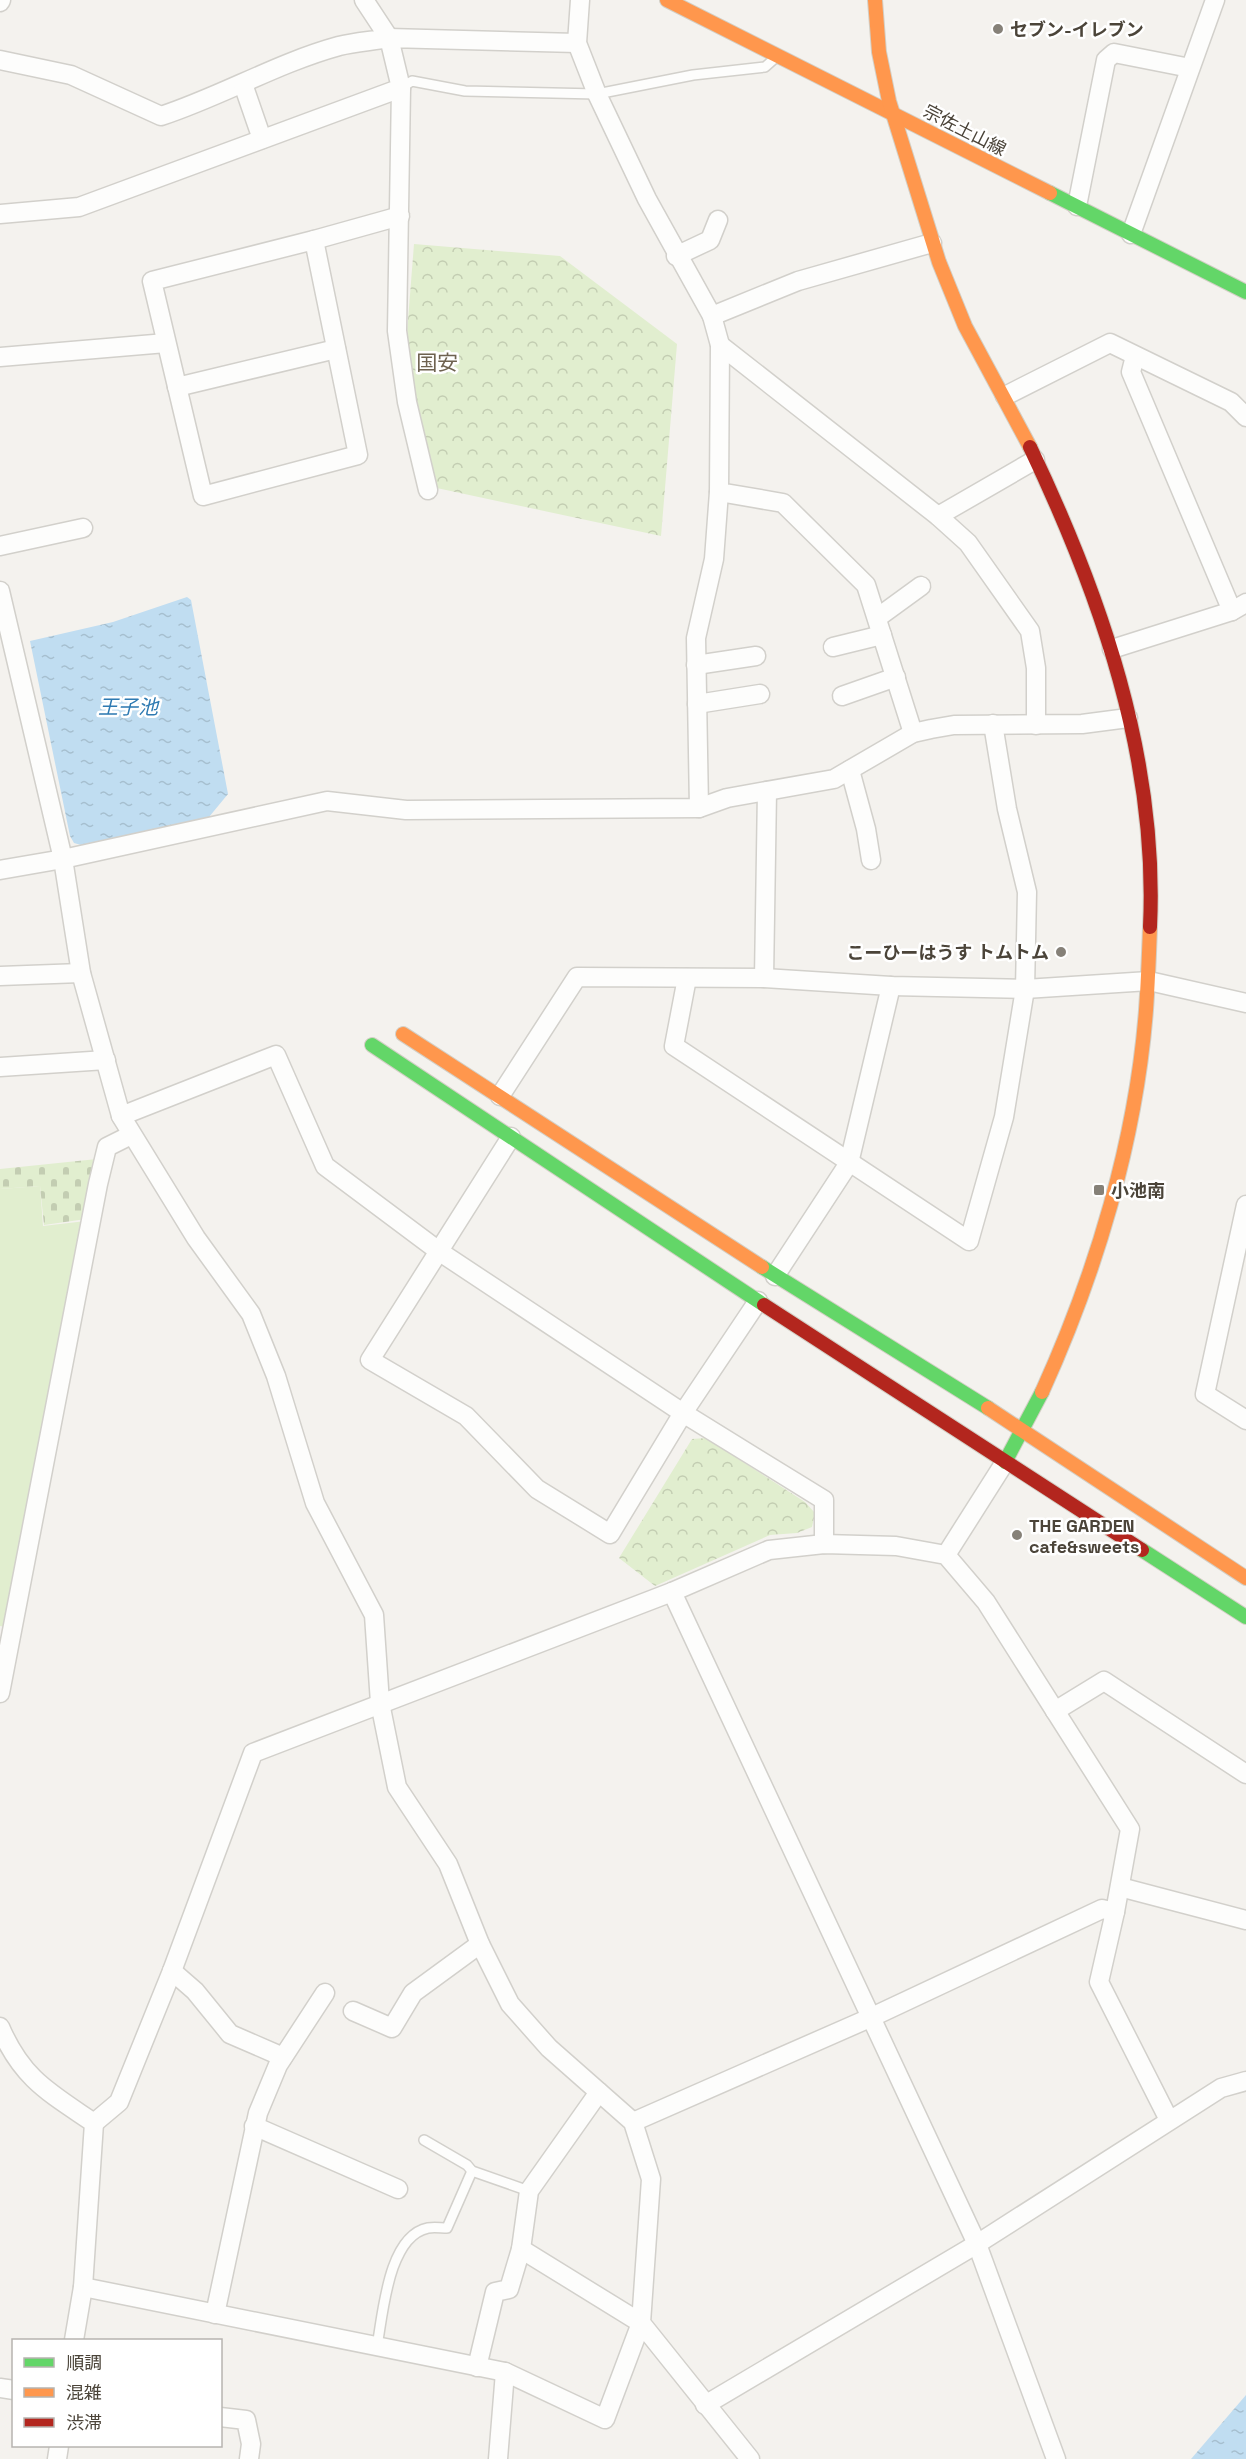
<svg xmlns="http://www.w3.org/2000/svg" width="1246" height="2459" font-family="'Space Grotesk','Noto Sans JP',sans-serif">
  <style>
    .green { fill: #e1eecf }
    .cemetery { fill: url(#cemetery-stones) }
    .park { fill: url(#park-crowns) }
    .water { fill: url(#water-ripples) }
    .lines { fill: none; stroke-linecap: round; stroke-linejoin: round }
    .lane-casing { stroke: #d2d0cb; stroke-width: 12 }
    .street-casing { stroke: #d2d0cb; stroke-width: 21 }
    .fast-casing { stroke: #d3cfc5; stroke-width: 16 }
    .slow-casing { stroke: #d3cfc5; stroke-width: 16 }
    .jam-casing { stroke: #d3cfc5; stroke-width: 16 }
    .lane { stroke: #fdfdfc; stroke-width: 9 }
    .street { stroke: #fdfdfc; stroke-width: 18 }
    .fast { stroke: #63d668; stroke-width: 14 }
    .slow { stroke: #ff974d; stroke-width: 14 }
    .jam { stroke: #b3261e; stroke-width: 14 }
    .poi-dot { fill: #868178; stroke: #fff; stroke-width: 2 }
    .labels { text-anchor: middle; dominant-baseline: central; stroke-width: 5; stroke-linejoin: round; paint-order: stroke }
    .poi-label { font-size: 18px; font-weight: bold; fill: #4b4439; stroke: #fff; text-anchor: start }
    .street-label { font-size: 18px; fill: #4b4439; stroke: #fff }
    .water-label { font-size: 20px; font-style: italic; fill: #2e7ab2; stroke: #fff }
    .quarter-label { font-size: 21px; fill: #6e6250; stroke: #fff }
  </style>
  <defs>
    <pattern id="cemetery-stones" width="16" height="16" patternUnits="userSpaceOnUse" patternTransform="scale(1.5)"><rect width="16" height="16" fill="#e1eecf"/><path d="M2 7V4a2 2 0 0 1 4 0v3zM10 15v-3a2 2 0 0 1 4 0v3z" fill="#c3cdb2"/></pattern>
    <pattern id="park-crowns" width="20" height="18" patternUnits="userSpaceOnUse" patternTransform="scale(1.5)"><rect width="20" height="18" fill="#e1eecf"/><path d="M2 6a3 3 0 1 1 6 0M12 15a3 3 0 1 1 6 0" fill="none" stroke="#c3cdb2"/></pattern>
    <pattern id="water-ripples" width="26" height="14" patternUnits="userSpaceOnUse" patternTransform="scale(1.5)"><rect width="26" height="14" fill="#c0ddf1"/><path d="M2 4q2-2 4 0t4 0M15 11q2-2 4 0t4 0" fill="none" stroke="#a6bfcf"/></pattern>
  </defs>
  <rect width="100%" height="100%" fill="#f4f2ee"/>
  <!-- green -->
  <path class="green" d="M40,1186L43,1226L86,1221L5,1627L0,1626V1189Z"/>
  <!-- cemetery -->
  <path class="cemetery" d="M97,1159L86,1219L44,1225L40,1186L0,1189V1169Z"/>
  <!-- park -->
  <g class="park">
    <path d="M414,244L560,256L677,344L661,536L432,487L412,390L407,333Z"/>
    <path d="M706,1438L805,1502L815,1513L812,1527L797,1533L770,1535L655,1586L619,1558L692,1439Z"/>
  </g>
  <!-- water -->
  <g class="water">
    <path d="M187,597L191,600L228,794L209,817L81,845L74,843L70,836L30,641L113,622Z"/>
    <path d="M1246,2395V2459H1191Z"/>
  </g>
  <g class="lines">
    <defs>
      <g id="lane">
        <path d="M401,88L412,81L465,91L597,94L693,75L765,67L774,59"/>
        <path d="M424,2140L467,2165L472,2171L529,2191"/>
        <path d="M377,2346C383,2314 388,2236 428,2228C434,2227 441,2228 447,2228L472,2171"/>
      </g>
      <g id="street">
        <path d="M580,0L577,43L597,94L647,199L712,316"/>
        <path d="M0,2L1,0"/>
        <path d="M0,60L71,75L161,116C222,96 277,63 339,46C355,42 373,41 389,38L364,0"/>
        <path d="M243,84L262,139"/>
        <path d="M401,88L397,331L407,402L428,490"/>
        <path d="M1077,206L1106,60L1114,53L1190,68"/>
        <path d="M0,214L79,207L401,88L389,38L577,43"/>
        <path d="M1131,234L1215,0"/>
        <path d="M314,240L358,455L203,496L152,281Z"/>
        <path d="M314,240L400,216"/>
        <path d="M676,256L710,240L718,220"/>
        <path d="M720,345L938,516L968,543L1030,631L1036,668V725"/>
        <path d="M1135,356L1131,372L1232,611"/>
        <path d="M0,357L166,343"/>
        <path d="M177,387L336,349"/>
        <path d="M1005,396L1110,343L1231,402L1246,417"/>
        <path d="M938,516L1035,460"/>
        <path d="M0,546L83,528"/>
        <path d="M0,591L63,859L81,973L121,1116L196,1238L251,1314L276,1376L315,1503L374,1615L380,1703L397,1787L448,1864L480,1944L510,2004L549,2048L633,2122L651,2179L641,2323L750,2459"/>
        <path d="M877,618L921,586"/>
        <path d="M833,647L882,635"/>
        <path d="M1112,649L1232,611L1246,603"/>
        <path d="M696,665L756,656"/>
        <path d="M842,696L896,677"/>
        <path d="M697,704L760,694"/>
        <path d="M913,733L866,585L783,503L719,492L720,345L712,316L798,281L932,243"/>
        <path d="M850,770L866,829L871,860"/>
        <path d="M699,808L696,638L714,559L719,492"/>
        <path d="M0,870L63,859L327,801L406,810L699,808L727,798L834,779L913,733L931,729L954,725L1082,724L1128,718"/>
        <path d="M0,976L81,973"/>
        <path d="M687,978L674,1046L969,1241L1004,1117L1025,989L1027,892L1007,809L993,724"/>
        <path d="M764,978L767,791"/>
        <path d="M0,1067L106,1060"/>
        <path d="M500,1096L577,977L764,978L891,986L1025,989L1149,981L1246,1003"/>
        <path d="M121,1116L276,1055L325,1166L440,1252L683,1413L824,1500V1544"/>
        <path d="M511,1137L370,1360L466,1416L537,1489L610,1534L683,1413L758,1301"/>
        <path d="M1246,1205L1205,1394L1246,1420"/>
        <path d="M775,1276L849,1163L891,986"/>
        <path d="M946,1555L1005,1462"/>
        <path d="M672,1592L977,2244L1056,2459"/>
        <path d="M0,1693L98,1184L107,1147L131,1135"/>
        <path d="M1055,1711L1104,1681L1246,1774"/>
        <path d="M1120,1887L1246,1920"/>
        <path d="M172,1971L195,1991L230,2034L283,2057"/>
        <path d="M353,2011L392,2028L413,1993L480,1944"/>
        <path d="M0,2027C22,2079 50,2093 94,2123L83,2287L74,2340"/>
        <path d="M633,2122L872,2017L1102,1909L1115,1912"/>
        <path d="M94,2123L119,2102L172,1971L253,1753L672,1592L769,1550L824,1544L896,1546L946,1555L986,1602L1130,1829L1115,1912L1099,1982L1169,2120"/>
        <path d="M254,2126L398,2189"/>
        <path d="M83,2287L505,2372L605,2419L641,2323L521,2249"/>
        <path d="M215,2314L258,2113L278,2065L325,1993"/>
        <path d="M477,2367L495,2292L509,2289L521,2249L529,2191L599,2092"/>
        <path d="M0,2388L14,2390"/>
        <path d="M705,2405L977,2244L1221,2088L1246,2081"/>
        <path d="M220,2417L246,2420L251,2444L249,2459"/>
        <path d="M57,2459L59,2446"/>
        <path d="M498,2459L505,2372"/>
      </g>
      <g id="fast">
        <path d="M1050,193L1246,292"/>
        <path d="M372,1045L764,1305"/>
        <path d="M762,1267L988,1408"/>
        <path d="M1005,1462L1042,1392"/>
        <path d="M1142,1550L1246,1617"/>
      </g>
      <g id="slow">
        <path d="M667,0L1050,193"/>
        <path d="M875,0L879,52L889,101L939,262L965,326L1030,447"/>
        <path d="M403,1034L762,1267"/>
        <path d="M1042,1392C1096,1273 1136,1140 1146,1010C1148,982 1149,955 1150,927"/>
        <path d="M988,1408L1246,1578"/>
      </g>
      <g id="jam">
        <path d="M1030,447C1101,596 1158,759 1150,927"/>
        <path d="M764,1305L1142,1550"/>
      </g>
    </defs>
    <!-- lane casing -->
    <use href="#lane" class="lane-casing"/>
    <!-- street casing -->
    <use href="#street" class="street-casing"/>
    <!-- fast casing -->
    <use href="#fast" class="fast-casing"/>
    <!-- slow casing -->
    <use href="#slow" class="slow-casing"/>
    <!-- jam casing -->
    <use href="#jam" class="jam-casing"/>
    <!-- lane -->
    <use href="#lane" class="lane"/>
    <!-- street -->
    <use href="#street" class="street"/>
    <!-- fast -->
    <use href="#fast" class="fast"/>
    <!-- slow -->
    <use href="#slow" class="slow"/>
    <!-- jam -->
    <use href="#jam" class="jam"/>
  </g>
  <!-- markers -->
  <g class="poi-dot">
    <circle cx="998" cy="29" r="6"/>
    <circle cx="1061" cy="952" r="6"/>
    <rect x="1093" y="1184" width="12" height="12" rx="3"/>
    <circle cx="1017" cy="1535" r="6"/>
  </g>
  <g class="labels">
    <!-- poi labels -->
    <g class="poi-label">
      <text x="1010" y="29">セブン-イレブン</text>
      <text x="1049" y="952" text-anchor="end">こーひーはうす トムトム</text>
      <text x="1111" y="1190">小池南</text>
      <text x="1029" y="1525">THE GARDEN<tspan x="1029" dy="21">cafe&amp;sweets</tspan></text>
    </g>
    <!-- street labels -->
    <g class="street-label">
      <text transform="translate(965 130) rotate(27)">宗佐土山線</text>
    </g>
    <!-- water labels -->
    <g class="water-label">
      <text x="128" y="707">王子池</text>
    </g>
    <!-- quarter labels -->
    <g class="quarter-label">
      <text x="437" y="362">国安</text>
    </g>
  </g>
  <!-- legend -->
  <rect x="12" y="2339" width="210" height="108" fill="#ffffff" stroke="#b7b4b0" stroke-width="1.5"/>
  <rect x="24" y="2358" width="30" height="9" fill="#63d668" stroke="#b7b4b0" stroke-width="1.5"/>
  <text x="66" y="2369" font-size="18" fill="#4b4439">順調</text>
  <rect x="24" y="2388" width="30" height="9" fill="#ff974d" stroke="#b7b4b0" stroke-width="1.5"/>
  <text x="66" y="2399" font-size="18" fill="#4b4439">混雑</text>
  <rect x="24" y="2418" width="30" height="9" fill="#b3261e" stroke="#b7b4b0" stroke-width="1.5"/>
  <text x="66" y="2429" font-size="18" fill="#4b4439">渋滞</text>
</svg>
